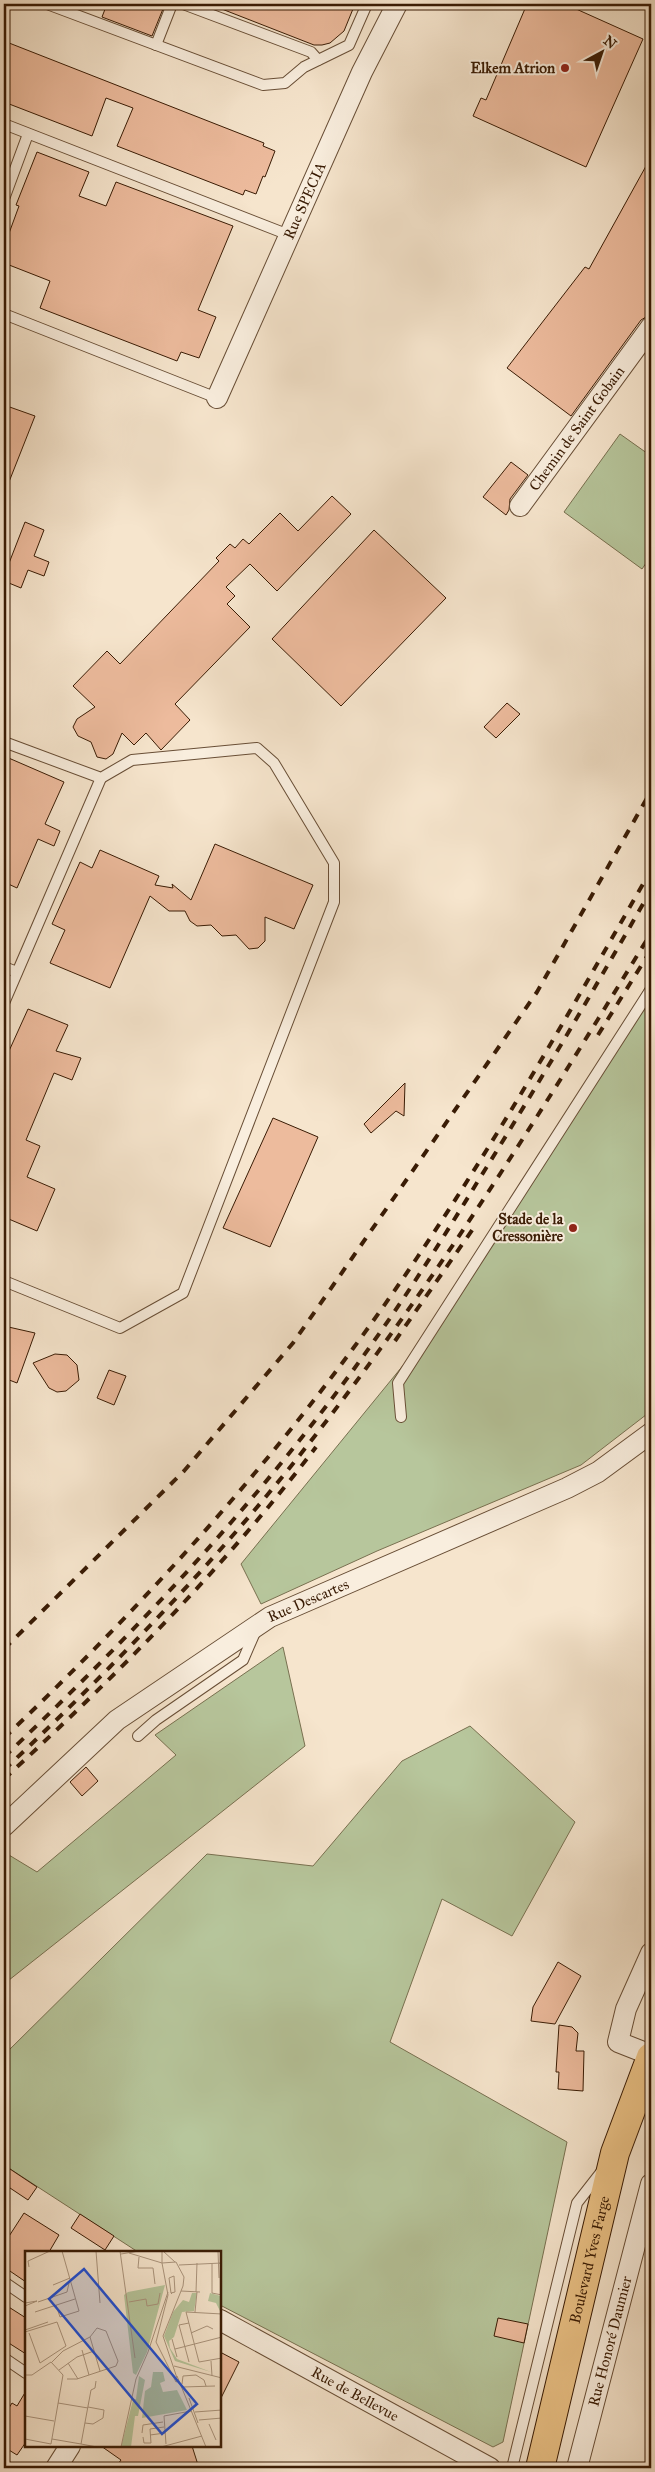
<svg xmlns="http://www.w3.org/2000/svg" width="655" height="2472" font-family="'IM FELL Great Primer',serif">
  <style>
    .green { fill: #b7c69c; stroke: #787050 }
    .building { fill: #edbb9d; stroke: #391b04 }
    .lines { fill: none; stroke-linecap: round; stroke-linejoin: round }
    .service-casing { stroke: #684e36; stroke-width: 12 }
    .minor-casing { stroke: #684e36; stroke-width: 22 }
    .primary-casing { stroke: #391b04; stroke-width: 30 }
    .service { stroke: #f9eede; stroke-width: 10 }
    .minor { stroke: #f9eede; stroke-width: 20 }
    .primary { stroke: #ebc286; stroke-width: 28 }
    .rail { stroke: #391b04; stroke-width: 4; stroke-dasharray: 9 9; stroke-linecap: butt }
    .poi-dot { fill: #8f2418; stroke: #f9eede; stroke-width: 2 }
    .labels { text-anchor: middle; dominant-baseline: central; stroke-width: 4; stroke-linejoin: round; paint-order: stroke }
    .poi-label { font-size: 15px; font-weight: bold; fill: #391b04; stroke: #f9eede; text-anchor: end }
    .street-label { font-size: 15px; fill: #391b04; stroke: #f9eede }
    .inset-road { fill: none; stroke: #aa947d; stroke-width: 1 }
    .view { fill: #1d4ed8; fill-opacity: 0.15; stroke: #1d4ed8; stroke-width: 2.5 }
    .inset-edge { fill: none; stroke: #391b04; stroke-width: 2.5 }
  </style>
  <rect width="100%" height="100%" fill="#f6e5cd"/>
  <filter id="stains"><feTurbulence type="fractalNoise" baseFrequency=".004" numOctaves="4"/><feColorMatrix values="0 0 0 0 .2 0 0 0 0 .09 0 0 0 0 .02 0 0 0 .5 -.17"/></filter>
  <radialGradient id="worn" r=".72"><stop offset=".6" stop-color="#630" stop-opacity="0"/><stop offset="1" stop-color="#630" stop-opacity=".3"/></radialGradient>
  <!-- green -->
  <g class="green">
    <path d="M620,434L651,456V556L642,569L564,512Z"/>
    <path d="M651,978V1411L581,1465L377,1551L261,1604L241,1564L405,1363L583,1093Z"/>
    <path d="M283,1647L305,1746L4,1984V1852L37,1872L176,1755L155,1735Z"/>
    <path d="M470,1726L575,1822L512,1936L442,1899L390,2042L567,2142L503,2442L493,2447L220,2305V2252H138L4,2165V2055L207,1854L313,1866L402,1761Z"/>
  </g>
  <!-- building -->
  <g class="building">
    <path d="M107,4H165L152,36L102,17Z"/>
    <path d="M209,4H355L344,31L330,43L322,45H314Z"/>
    <path d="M527,4H565L643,39L586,167L473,116L481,98L486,100Z"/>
    <path d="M4,41L264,143L263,146L275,151L265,177L263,176L256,194L245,190L243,195L117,146L133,108L106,98L92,136L4,102Z"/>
    <path d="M37,152L89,172L79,196L106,206L116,182L233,226L198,310L216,317L199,358L181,352L177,361L40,308L50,281L4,263V235L8,236L19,206L16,205Z"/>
    <path d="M651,157V314L641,320L571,416L507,368L585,267L589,269Z"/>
    <path d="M4,405L35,416L5,492H4Z"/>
    <path d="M511,462L528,475L510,499L509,510L506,515L483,497Z"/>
    <path d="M332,496L351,514L277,591L250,564L226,587L235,596L227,604L250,627L175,704L190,720L161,750L146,733L134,745L122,733L113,754L106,759L97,757L91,742L78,736L73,727L77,719L95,707L73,686L107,651L120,664L219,561L216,558L230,544L235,548L243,539L249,544L280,513L298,531Z"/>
    <path d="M25,522L44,530L34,556L49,562L44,576L28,570L21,588L4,581V576Z"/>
    <path d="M374,530L446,598L341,706L272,639Z"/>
    <path d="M507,703L520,714L496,738L484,727Z"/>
    <path d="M4,756L64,782L45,824L60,831L54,846L38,839L17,888L4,882Z"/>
    <path d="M215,844L313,885L294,929L265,917V941L258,948L249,949L236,935L222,936L211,925L197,926L190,921L185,911H169L150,896L110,988L50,963L65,930L52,924L80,862L92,868L100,850L159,876L155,885L173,888L172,884L191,900Z"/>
    <path d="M28,1009L68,1025L56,1051L81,1058L72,1080L54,1073L26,1140L40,1146L27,1177L55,1189L37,1231L4,1217V1062Z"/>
    <path d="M405,1083L404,1116L396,1111L371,1133L364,1124Z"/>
    <path d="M273,1118L318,1137L270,1247L223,1228Z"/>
    <path d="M4,1326L35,1333L17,1383L4,1378Z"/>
    <path d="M55,1354L67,1355L77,1365L79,1380L66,1391L57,1392L49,1388L33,1363Z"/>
    <path d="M109,1370L126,1376L114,1405L97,1398Z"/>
    <path d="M86,1767L98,1781L82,1796L70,1782Z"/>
    <path d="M558,1962L581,1976L555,2024L531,2021L533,2007Z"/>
    <path d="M559,2025L572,2027L578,2033L576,2051H584L583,2091L558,2089L559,2072H556Z"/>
    <path d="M4,2165L37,2187L28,2200L4,2184Z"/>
    <path d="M24,2213L59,2235L49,2252H26V2282L4,2267V2244Z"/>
    <path d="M80,2214L114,2236L105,2250L71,2228Z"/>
    <path d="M4,2304L26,2318V2354L4,2340Z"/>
    <path d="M498,2318L528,2324L524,2343L494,2336Z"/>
    <path d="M220,2352L239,2362L220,2400Z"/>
    <path d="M26,2391V2442L17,2455L4,2447V2416L12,2403L17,2406Z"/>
    <path d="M101,2446H192L199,2468H115L121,2460Z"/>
  </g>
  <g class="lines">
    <defs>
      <g id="service">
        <path d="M47,4L263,85L285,83L304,67L349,45L367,4"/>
        <path d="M183,4L311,52L318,60"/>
        <path d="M156,45L172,4"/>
        <path d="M4,124L289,235"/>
        <path d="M4,199L28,134"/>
        <path d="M4,314L217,398"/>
        <path d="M4,742L101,778L132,760L257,748L274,763L334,863V902L183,1293L120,1328L4,1281"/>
        <path d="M4,967L17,972"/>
        <path d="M4,1003L101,778"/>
        <path d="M401,1417L398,1383L651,989"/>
        <path d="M138,1736L156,1720L243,1660L256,1630"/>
        <path d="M4,2282L26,2297"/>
        <path d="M4,2358L26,2373"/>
        <path d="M4,2465L9,2468"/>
        <path d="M512,2468L577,2203L602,2171"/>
      </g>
      <g id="minor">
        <path id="s1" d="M217,398L362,72L397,4"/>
        <path id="s2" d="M520,506L651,327"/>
        <path id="s3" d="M4,1826L117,1720L270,1617L567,1488L598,1472L651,1433"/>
        <path d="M651,1953L626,2009L618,2042L651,2055"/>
        <path id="s4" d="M220,2320L490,2468"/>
        <path d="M56,2468L70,2446"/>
        <path id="s5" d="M577,2468L651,2184"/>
      </g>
      <g id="primary">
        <path id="s6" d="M540,2468L615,2153L651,2057"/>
      </g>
    </defs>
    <!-- service casing -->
    <use href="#service" class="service-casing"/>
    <!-- minor casing -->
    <use href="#minor" class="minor-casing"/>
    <!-- primary casing -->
    <use href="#primary" class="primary-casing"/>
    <!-- service -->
    <use href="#service" class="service"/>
    <!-- minor -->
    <use href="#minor" class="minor"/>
    <!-- primary -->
    <use href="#primary" class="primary"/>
    <!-- rail -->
    <g class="rail">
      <path d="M598,1035L651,950"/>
      <path d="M395,1341L475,1226"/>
      <path d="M4,1649L184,1471L293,1343L537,992L651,791"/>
      <path d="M4,1738C133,1615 255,1483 360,1339C469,1190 560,1029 651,870"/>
      <path d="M4,1757C138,1630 267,1493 374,1341C411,1289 445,1235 478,1181C538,1085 595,988 651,890"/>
      <path d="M4,1770C110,1670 213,1565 303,1451C432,1288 542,1111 651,933"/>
      <path d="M4,1779C115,1677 224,1568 316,1447"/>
    </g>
  </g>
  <!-- markers -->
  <g class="poi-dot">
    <circle cx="565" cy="68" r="5"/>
    <circle cx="573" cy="1228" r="5"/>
  </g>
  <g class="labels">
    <!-- poi labels -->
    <g class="poi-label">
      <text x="555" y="68">Elkem Atrion</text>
      <text x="563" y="1219">Stade de la<tspan x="563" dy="17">Cressonière</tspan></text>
    </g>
    <!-- street labels -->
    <g class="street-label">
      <text stroke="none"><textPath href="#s1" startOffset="216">Rue SPECIA</textPath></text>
      <text stroke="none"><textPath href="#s2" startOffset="96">Chemin de Saint Gobain</textPath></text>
      <text stroke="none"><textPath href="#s3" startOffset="381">Rue Descartes</textPath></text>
      <text stroke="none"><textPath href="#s6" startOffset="214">Boulevard Yves Farge</textPath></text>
      <text stroke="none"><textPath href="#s5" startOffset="131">Rue Honoré Daumier</textPath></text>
      <text stroke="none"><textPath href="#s4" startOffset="154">Rue de Bellevue</textPath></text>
    </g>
  </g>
  <!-- overview -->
  <g transform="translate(25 2251)">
    <rect width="196" height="196" fill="#f6e5cd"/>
    <path d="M140,34L122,101L111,124L108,122L99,44L103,41ZM167,42H172L169,60L157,61L149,86L144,90L145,97L152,108L186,121L150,110L139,85L148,61L158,49L164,51ZM185,42L196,45V62L191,52L183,50ZM128,121H138L140,130L135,132L138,141L152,139L162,159L117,167L120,140L126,136ZM114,125L120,129L113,165H110L106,196H96L108,149L111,148Z" fill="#b7c69c"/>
    <path class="inset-road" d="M71,0L75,52M95,0L110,107M137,0V12L151,11L159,26L158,35L138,85L152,127M138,0L150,11M193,0L194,27M104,2L137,12L143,44L131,91L151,131L153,130M96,3L114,0M114,6L113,17H128L130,33M187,12V42L197,44M154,14L197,12M4,16L3,10L25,0M28,34L45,27M156,40L175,41M171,41L172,12M146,42L150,41L149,25L144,27L146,42L147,43M13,51L42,41L44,32M104,51L121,48L122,55L133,53L135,42M0,52L12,50L0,55M31,54L35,66L54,60L37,0M10,61L50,48M170,61L172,41M197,63L161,61L174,111L197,107M0,79L23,71M0,81L32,71L41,95L15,112L4,82M166,82L182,75L188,78M65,86L75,120M147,88L152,106M150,98L197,86M57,99L64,124M186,110L187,125M27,111L38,100L65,86L72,77L81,80L93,110L91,115L52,128H42M164,111L154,74L164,72M43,112L53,128M149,115L197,127M34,119L52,106L69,100M0,124H7L26,111L38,124L26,193L0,188M152,125L181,196M157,133L158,125L171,124L179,129L181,135M158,136L190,135M164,147L173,172M33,152L63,157M170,161L197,159M0,165L29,170M174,169L197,167M60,172L68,173L78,167L79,159L63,156M184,173L191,189M117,182L118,174L138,171M125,184L140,182M118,186L119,192H126L125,178L139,176M27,188L56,193L66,139L70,137L71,130M56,193L72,196M141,193L139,165L166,160M96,196L111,128L123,101L143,41M136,196L177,185"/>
    <path class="view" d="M59,18L172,153L137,183L24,48Z"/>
    <rect width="196" height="196" class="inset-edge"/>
  </g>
  <!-- margin -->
  <rect width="655" height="2472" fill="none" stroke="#f6e5cd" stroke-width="20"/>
  <rect x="5" y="5" width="645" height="2462" fill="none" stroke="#391b04" stroke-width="2.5"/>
  <rect x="10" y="10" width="635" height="2452" fill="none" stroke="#391b04"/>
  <!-- north arrow -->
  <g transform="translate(602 52) rotate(40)" stroke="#f9eede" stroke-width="4" paint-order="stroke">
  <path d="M0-4L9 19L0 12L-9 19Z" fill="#391b04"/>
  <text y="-8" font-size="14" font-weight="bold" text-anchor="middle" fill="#391b04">N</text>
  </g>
  <rect width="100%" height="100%" filter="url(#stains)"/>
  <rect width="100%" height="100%" fill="url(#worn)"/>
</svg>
